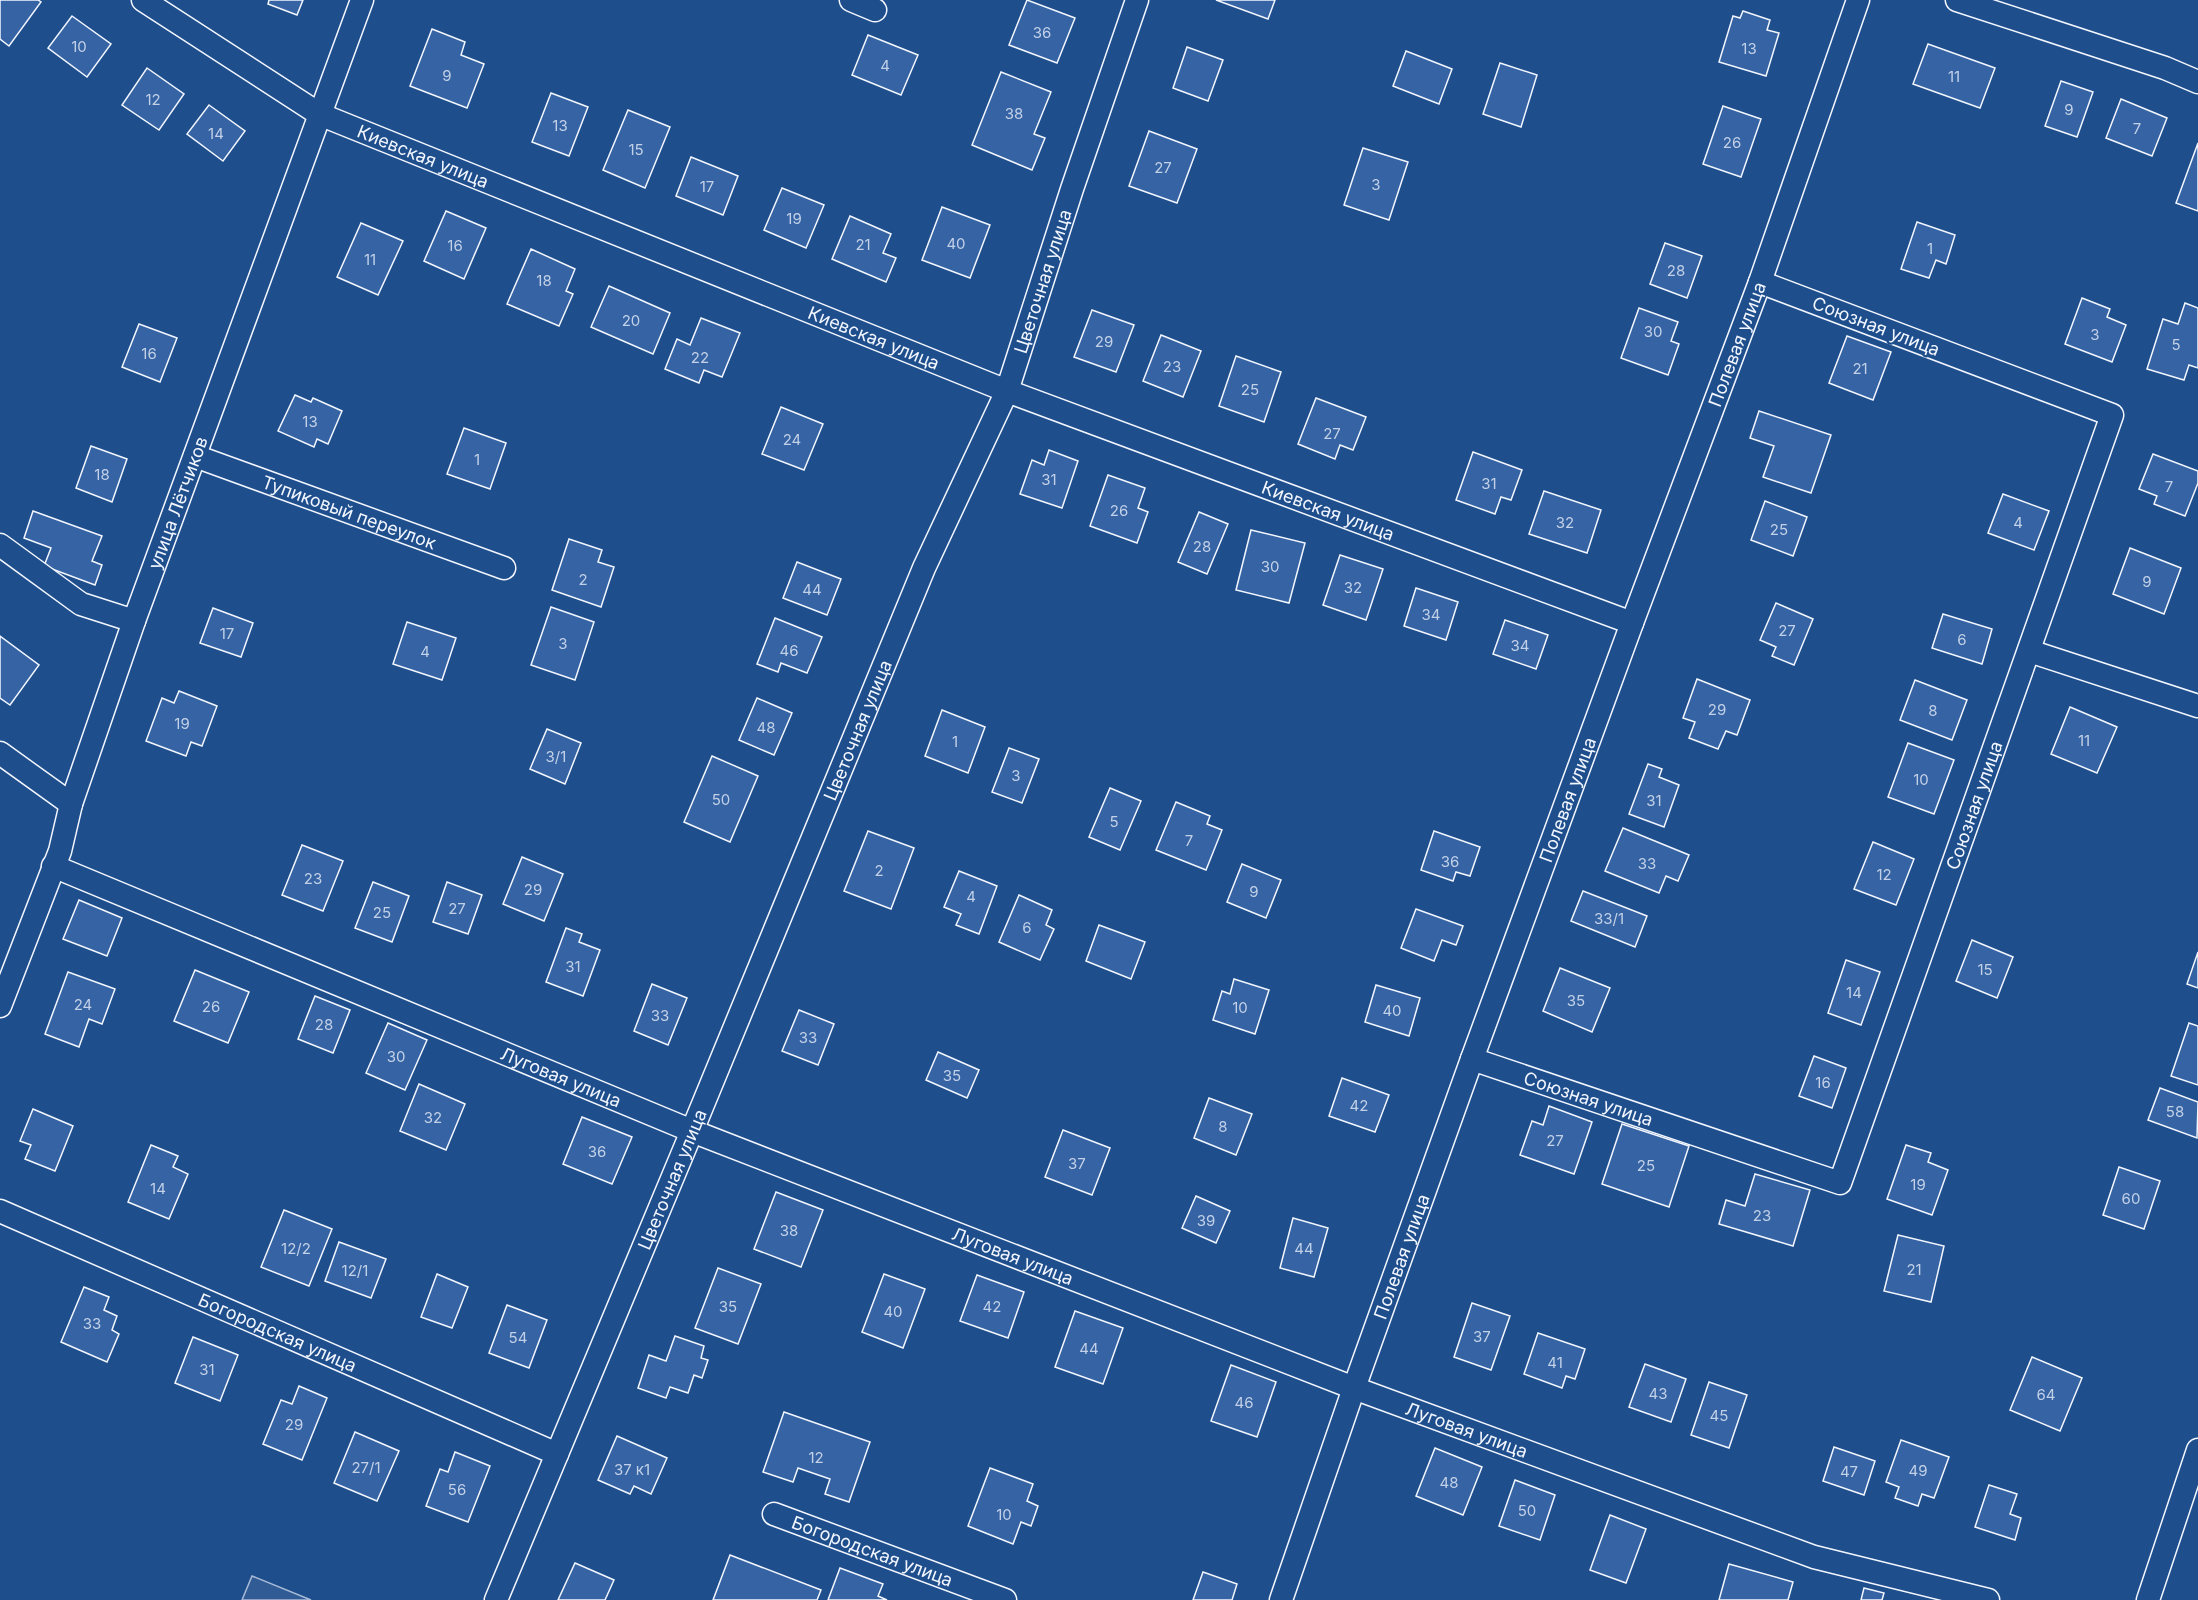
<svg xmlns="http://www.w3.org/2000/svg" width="2198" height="1600" font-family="Inter,sans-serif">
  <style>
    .green { fill: #305b95; stroke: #a8bbd7; stroke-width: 1.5 }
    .building { fill: #3563a3; stroke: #f2f6ff; stroke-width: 1.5 }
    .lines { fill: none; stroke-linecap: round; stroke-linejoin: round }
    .street-casing { stroke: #f2f6ff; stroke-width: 25 }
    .street { stroke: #1f4e8c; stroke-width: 22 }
    .labels { text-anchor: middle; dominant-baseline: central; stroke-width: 4.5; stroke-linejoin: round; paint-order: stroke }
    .number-label { font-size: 15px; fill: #c3d1e8 }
    .street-label { font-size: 18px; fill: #f2f6ff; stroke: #1f4e8c }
  </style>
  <rect width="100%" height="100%" fill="#1f4e8c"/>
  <!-- green -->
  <path class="green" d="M252,1576L311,1600H242Z"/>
  <!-- building -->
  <g class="building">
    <path d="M0,0H38L41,2L9,46L0,39Z"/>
    <path d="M269,0H303L297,15L268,4Z"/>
    <path d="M1027,0L1075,18L1057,63L1009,45Z"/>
    <path d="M1216,0H1275L1268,19Z"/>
    <path d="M1743,11L1770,20L1767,30L1779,33L1766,76L1719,62L1733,16L1740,18Z"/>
    <path d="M72,16L111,44L87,77L48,48Z"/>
    <path d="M432,29L465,42L461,55L484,64L467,108L410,86Z"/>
    <path d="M868,35L918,55L901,95L852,75Z"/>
    <path d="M1928,44L1995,68L1980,108L1913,84Z"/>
    <path d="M1187,47L1223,60L1208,101L1173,88Z"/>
    <path d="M1406,51L1452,69L1439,104L1393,86Z"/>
    <path d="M1500,63L1537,75L1521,127L1483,114Z"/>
    <path d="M147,68L184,94L159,130L122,105Z"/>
    <path d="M1001,72L1051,92L1034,134L1045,138L1032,170L972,145Z"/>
    <path d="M2061,81L2093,92L2077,137L2045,126Z"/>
    <path d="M551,93L588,107L569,156L532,142Z"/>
    <path d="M2121,99L2167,118L2152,156L2106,138Z"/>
    <path d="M209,105L245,131L223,161L187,134Z"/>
    <path d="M1723,106L1761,119L1741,177L1703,164Z"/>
    <path d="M628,110L670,127L645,188L603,170Z"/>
    <path d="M1149,131L1197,149L1177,203L1129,186Z"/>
    <path d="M2198,143V211L2176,203Z"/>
    <path d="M1363,148L1408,162L1389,220L1344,205Z"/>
    <path d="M691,157L738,176L723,215L676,196Z"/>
    <path d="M782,188L824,205L806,248L764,230Z"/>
    <path d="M942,207L990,225L970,278L922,260Z"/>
    <path d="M446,211L486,228L464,279L424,261Z"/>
    <path d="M850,216L891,234L883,253L896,258L886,282L832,259Z"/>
    <path d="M1917,222L1955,235L1946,264L1936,260L1929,278L1901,269Z"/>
    <path d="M361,223L403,241L378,295L337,277Z"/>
    <path d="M1665,243L1702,256L1687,298L1650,284Z"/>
    <path d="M531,249L575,269L566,291L573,294L559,326L507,304Z"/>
    <path d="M609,286L670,313L653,354L591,327Z"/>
    <path d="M2082,298L2110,309L2107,317L2126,325L2112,362L2065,344Z"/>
    <path d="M2185,303L2198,308V368L2189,365L2184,380L2147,369L2163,319L2178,324Z"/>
    <path d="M1639,308L1678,322L1671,341L1679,344L1668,375L1621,358Z"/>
    <path d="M1092,310L1134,325L1116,372L1074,357Z"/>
    <path d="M701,318L740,333L722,377L704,370L699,383L665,369L677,339L690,345Z"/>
    <path d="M139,324L177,338L160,382L122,367Z"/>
    <path d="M1161,335L1201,351L1183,397L1143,381Z"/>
    <path d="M1847,336L1891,352L1873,400L1829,383Z"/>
    <path d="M1236,356L1281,372L1264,422L1219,406Z"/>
    <path d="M295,395L311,402L313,398L342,411L328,444L317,439L314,447L278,431Z"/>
    <path d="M1316,398L1366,417L1353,450L1340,445L1335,459L1298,444Z"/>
    <path d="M781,407L823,424L804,470L762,454Z"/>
    <path d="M1759,411L1831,435L1811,493L1763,477L1774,446L1750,438Z"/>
    <path d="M464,428L506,443L490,489L447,474Z"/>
    <path d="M91,446L127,459L112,502L76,488Z"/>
    <path d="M1049,450L1078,461L1062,508L1020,494L1032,460L1044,465Z"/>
    <path d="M1473,452L1522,470L1511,500L1501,497L1495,514L1456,500Z"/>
    <path d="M2153,454L2198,471V483L2185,516L2154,504L2157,496L2139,489Z"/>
    <path d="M1108,475L1145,488L1138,508L1148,512L1137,543L1090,526Z"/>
    <path d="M1544,491L1601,510L1587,553L1529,534Z"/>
    <path d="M2003,494L2049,511L2034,550L1988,533Z"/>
    <path d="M1765,501L1807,517L1793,556L1751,540Z"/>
    <path d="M33,511L102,536L92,561L102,565L95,585L44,566L51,548L24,538Z"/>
    <path d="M1199,512L1228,524L1207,574L1178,562Z"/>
    <path d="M1251,530L1305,543L1289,603L1236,590Z"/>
    <path d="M569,539L602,550L598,562L614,567L601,607L552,590Z"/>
    <path d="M2130,548L2181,568L2164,614L2113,594Z"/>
    <path d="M1340,555L1383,569L1366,620L1323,605Z"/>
    <path d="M797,562L841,579L827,615L783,598Z"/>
    <path d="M1416,588L1458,602L1446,640L1404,626Z"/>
    <path d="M1776,603L1813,619L1794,665L1772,656L1776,647L1760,640Z"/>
    <path d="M551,607L594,622L575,680L531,665Z"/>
    <path d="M213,608L253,623L241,657L200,643Z"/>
    <path d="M1943,614L1992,629L1982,664L1932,648Z"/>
    <path d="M775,618L822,637L807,673L781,663L778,672L757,664Z"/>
    <path d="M1505,620L1548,635L1536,669L1493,654Z"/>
    <path d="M407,622L456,638L442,680L393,664Z"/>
    <path d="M0,636L39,665L10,705L0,698Z"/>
    <path d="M1697,679L1750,700L1737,735L1726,731L1718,749L1689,738L1695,722L1683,718Z"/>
    <path d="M1915,680L1967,700L1952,740L1900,720Z"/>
    <path d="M179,691L217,706L202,746L191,742L186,756L146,741L162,698L174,703Z"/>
    <path d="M757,698L792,713L774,755L739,740Z"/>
    <path d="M2070,707L2117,727L2097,773L2051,754Z"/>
    <path d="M942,710L985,727L968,773L925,756Z"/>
    <path d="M547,729L581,743L565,784L530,769Z"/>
    <path d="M1908,743L1954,760L1934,814L1888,797Z"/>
    <path d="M1009,748L1039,759L1022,803L992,792Z"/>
    <path d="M712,756L758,776L730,842L684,822Z"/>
    <path d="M1648,764L1662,769L1659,777L1679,785L1664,827L1629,814Z"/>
    <path d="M1110,788L1141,801L1120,850L1089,837Z"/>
    <path d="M1176,802L1210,816L1207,824L1222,830L1206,870L1156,850Z"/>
    <path d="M1623,828L1689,855L1678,881L1666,876L1659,893L1605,871Z"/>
    <path d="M868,831L914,848L891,909L844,891Z"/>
    <path d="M1434,831L1480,847L1470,876L1456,872L1453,881L1421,870Z"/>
    <path d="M1873,842L1914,859L1896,905L1854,889Z"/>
    <path d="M302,845L343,861L323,911L282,895Z"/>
    <path d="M522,857L563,874L544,921L503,904Z"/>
    <path d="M1242,864L1281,880L1266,918L1227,902Z"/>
    <path d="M959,871L997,886L979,934L956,925L961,914L944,907Z"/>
    <path d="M373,882L409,896L392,942L355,928Z"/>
    <path d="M447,882L482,895L468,934L433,922Z"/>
    <path d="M1583,891L1647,916L1635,947L1571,921Z"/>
    <path d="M1019,895L1052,910L1046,925L1054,929L1040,960L999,942Z"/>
    <path d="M79,900L122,918L107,956L63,939Z"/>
    <path d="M1416,909L1463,926L1456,945L1442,940L1434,961L1401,948Z"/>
    <path d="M1099,925L1145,942L1131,979L1086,961Z"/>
    <path d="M566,928L582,934L579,942L600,950L583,996L546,982Z"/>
    <path d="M1972,940L2013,957L1997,998L1956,981Z"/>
    <path d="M2198,952V988L2187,984Z"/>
    <path d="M1846,960L1880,972L1861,1025L1828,1013Z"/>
    <path d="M1560,968L1610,988L1592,1032L1543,1011Z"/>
    <path d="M195,970L249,992L228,1043L174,1021Z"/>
    <path d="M68,972L115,989L102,1024L89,1019L79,1047L45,1034Z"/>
    <path d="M1234,979L1269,990L1255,1034L1213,1020L1222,991L1230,994Z"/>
    <path d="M652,984L687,998L668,1045L634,1031Z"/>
    <path d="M1376,985L1420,998L1409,1036L1365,1022Z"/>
    <path d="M315,996L350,1010L333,1053L298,1039Z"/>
    <path d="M799,1010L834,1024L818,1065L782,1051Z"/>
    <path d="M388,1023L427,1040L405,1090L366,1073Z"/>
    <path d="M2189,1023L2198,1026V1085L2171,1076Z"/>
    <path d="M938,1052L979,1070L967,1098L926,1080Z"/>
    <path d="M1814,1056L1846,1068L1832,1108L1799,1096Z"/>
    <path d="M1342,1078L1389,1095L1375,1132L1329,1116Z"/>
    <path d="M419,1084L465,1104L446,1150L400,1131Z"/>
    <path d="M2160,1088L2198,1102L2197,1138L2148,1120Z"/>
    <path d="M1209,1098L1252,1114L1236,1155L1194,1138Z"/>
    <path d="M1549,1106L1592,1122L1574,1174L1520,1155L1532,1121L1543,1125Z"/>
    <path d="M33,1109L73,1126L55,1171L25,1159L31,1145L20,1141Z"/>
    <path d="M582,1117L632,1137L612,1184L563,1164Z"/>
    <path d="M1622,1124L1689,1146L1669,1207L1602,1184Z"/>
    <path d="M1063,1130L1110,1148L1092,1195L1045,1177Z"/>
    <path d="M151,1145L178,1156L173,1167L188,1174L169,1219L128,1202Z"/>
    <path d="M1906,1145L1931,1153L1928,1162L1948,1170L1932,1215L1887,1199Z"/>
    <path d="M2119,1167L2160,1181L2144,1229L2103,1215Z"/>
    <path d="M1755,1174L1810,1190L1793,1246L1719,1224L1726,1200L1745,1206Z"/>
    <path d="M776,1192L823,1210L801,1267L754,1249Z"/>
    <path d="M1196,1196L1230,1211L1216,1243L1182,1228Z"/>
    <path d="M284,1210L332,1229L309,1286L261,1267Z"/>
    <path d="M1293,1218L1328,1228L1314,1277L1280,1268Z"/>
    <path d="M1898,1235L1944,1246L1931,1302L1884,1291Z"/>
    <path d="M339,1242L386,1259L371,1298L325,1281Z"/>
    <path d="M718,1268L761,1284L738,1344L695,1328Z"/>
    <path d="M437,1274L468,1287L452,1328L421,1317Z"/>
    <path d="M884,1274L925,1289L903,1348L862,1332Z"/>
    <path d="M977,1275L1024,1292L1008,1338L960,1321Z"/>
    <path d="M84,1287L109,1297L104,1310L117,1316L112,1330L119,1334L107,1362L61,1342Z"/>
    <path d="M1472,1303L1510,1316L1491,1370L1454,1357Z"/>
    <path d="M507,1305L547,1320L529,1368L489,1353Z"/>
    <path d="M1075,1311L1123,1328L1103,1384L1055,1367Z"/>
    <path d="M1538,1333L1585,1349L1575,1379L1566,1376L1562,1388L1524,1374Z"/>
    <path d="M675,1336L704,1346L701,1358L708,1360L702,1378L694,1375L688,1393L670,1387L666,1398L638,1388L649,1355L666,1361Z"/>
    <path d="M193,1337L238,1355L220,1401L175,1383Z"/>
    <path d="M2032,1357L2082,1378L2060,1431L2010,1410Z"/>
    <path d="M1645,1364L1686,1379L1671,1422L1629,1407Z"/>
    <path d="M1231,1365L1276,1382L1257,1437L1211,1421Z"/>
    <path d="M1709,1382L1747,1395L1729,1448L1691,1435Z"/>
    <path d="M299,1386L327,1398L302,1460L263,1444L281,1400L292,1404Z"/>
    <path d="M784,1412L870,1442L849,1502L825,1494L830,1479L798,1468L793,1482L763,1472Z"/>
    <path d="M355,1432L399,1451L377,1501L334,1483Z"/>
    <path d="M617,1436L667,1458L651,1494L634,1486L630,1494L598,1480Z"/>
    <path d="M1901,1440L1949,1457L1934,1498L1922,1494L1918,1506L1895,1498L1899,1487L1886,1482Z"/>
    <path d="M1834,1447L1875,1461L1864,1495L1823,1481Z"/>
    <path d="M1435,1448L1482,1467L1463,1515L1416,1496Z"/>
    <path d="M455,1452L490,1466L468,1522L426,1506L440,1469L448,1472Z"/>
    <path d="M990,1468L1033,1484L1027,1501L1038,1506L1031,1526L1021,1522L1013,1544L968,1526Z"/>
    <path d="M1515,1480L1555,1495L1540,1540L1499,1526Z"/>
    <path d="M1989,1485L2017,1494L2010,1514L2021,1518L2015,1540L1975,1527Z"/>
    <path d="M1610,1515L1646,1529L1626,1583L1590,1570Z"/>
    <path d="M730,1555L821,1590L817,1600H713Z"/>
    <path d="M575,1563L614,1580L605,1600H558Z"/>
    <path d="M1729,1564L1793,1582L1788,1600H1719Z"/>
    <path d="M840,1568L883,1584L878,1596L887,1600H828Z"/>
    <path d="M1203,1572L1237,1584L1232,1600H1193Z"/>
    <path d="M1864,1588L1884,1593L1882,1600H1861Z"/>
  </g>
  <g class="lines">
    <defs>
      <g id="street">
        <path id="s1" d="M143,0L319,114L1007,391L1632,623"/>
        <path d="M851,0L875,10"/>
        <path d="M1957,0L2165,68L2198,82"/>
        <path id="s2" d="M195,456L504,568"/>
        <path d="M0,545L81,604L134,621"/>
        <path d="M2029,651L2198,706"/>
        <path d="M0,753L71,804"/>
        <path id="s3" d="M53,866L692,1131L1354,1388L1814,1557L1988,1600"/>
        <path id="s4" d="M0,1006L60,851L71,804L134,621L362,0"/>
        <path id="s5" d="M1472,1059L1840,1183L2112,415L1760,282"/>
        <path id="s6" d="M0,1211L557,1454"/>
        <path id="s7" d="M774,1514L1005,1600"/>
        <path id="s8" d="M496,1600L692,1131L924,568L1007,391L1072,189L1137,0"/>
        <path id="s9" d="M1281,1600L1354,1388L1472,1059L1632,623L1760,282L1858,0"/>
        <path d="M2148,1600L2198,1450"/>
      </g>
    </defs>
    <!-- street casing -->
    <use href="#street" class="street-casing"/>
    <!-- street -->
    <use href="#street" class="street"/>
  </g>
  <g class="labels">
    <!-- number labels -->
    <g class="number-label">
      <text x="1042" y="32">36</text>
      <text x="79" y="46">10</text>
      <text x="1749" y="48">13</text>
      <text x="885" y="65">4</text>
      <text x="447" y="75">9</text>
      <text x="1954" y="76">11</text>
      <text x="153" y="99">12</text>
      <text x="2069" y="109">9</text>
      <text x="1014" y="113">38</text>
      <text x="560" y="125">13</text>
      <text x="2137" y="128">7</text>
      <text x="216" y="133">14</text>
      <text x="1732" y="142">26</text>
      <text x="636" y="149">15</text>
      <text x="1163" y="167">27</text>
      <text x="1376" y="184">3</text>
      <text x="707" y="186">17</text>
      <text x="794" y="218">19</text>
      <text x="956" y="243">40</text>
      <text x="863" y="244">21</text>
      <text x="455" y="245">16</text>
      <text x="1930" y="248">1</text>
      <text x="370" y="259">11</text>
      <text x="1676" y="270">28</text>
      <text x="544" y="280">18</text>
      <text x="631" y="320">20</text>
      <text x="1653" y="331">30</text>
      <text x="2095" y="334">3</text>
      <text x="1104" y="341">29</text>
      <text x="2176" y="344">5</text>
      <text x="149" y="353">16</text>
      <text x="700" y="357">22</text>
      <text x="1172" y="366">23</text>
      <text x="1860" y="368">21</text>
      <text x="1250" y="389">25</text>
      <text x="310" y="421">13</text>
      <text x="1332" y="433">27</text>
      <text x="792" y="439">24</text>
      <text x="477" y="459">1</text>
      <text x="102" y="474">18</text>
      <text x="1049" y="479">31</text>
      <text x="1489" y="483">31</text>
      <text x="2169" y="486">7</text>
      <text x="1119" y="510">26</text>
      <text x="1565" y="522">32</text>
      <text x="2018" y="522">4</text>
      <text x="1779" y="529">25</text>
      <text x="1202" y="546">28</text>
      <text x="1270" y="566">30</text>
      <text x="583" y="579">2</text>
      <text x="2147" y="581">9</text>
      <text x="1353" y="587">32</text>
      <text x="812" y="589">44</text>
      <text x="1431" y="614">34</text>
      <text x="1787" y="630">27</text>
      <text x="227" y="633">17</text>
      <text x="1962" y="639">6</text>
      <text x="563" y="643">3</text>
      <text x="1520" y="645">34</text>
      <text x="789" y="650">46</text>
      <text x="425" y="651">4</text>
      <text x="1717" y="709">29</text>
      <text x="1933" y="710">8</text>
      <text x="182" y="723">19</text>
      <text x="766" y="727">48</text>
      <text x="2084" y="740">11</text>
      <text x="955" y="741">1</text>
      <text x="556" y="756">3/1</text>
      <text x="1016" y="775">3</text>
      <text x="1921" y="779">10</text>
      <text x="721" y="799">50</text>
      <text x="1654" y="800">31</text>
      <text x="1114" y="821">5</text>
      <text x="1189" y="840">7</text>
      <text x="1450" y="861">36</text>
      <text x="1647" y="863">33</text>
      <text x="879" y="870">2</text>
      <text x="1884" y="874">12</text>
      <text x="313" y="878">23</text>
      <text x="533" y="889">29</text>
      <text x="1254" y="891">9</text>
      <text x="971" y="896">4</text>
      <text x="457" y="908">27</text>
      <text x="382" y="912">25</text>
      <text x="1609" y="918">33/1</text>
      <text x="1027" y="927">6</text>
      <text x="573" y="966">31</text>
      <text x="1985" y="969">15</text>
      <text x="1854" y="992">14</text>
      <text x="1576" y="1000">35</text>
      <text x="83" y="1004">24</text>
      <text x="211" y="1006">26</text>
      <text x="1240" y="1007">10</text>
      <text x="1392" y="1010">40</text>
      <text x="660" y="1015">33</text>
      <text x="324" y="1024">28</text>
      <text x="808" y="1037">33</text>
      <text x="396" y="1056">30</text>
      <text x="952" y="1075">35</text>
      <text x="1823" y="1082">16</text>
      <text x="1359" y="1105">42</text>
      <text x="2175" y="1111">58</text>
      <text x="433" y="1117">32</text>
      <text x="1223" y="1126">8</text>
      <text x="1555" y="1140">27</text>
      <text x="597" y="1151">36</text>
      <text x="1077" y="1163">37</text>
      <text x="1646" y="1165">25</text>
      <text x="1918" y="1184">19</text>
      <text x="158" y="1188">14</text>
      <text x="2131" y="1198">60</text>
      <text x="1762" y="1215">23</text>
      <text x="1206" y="1220">39</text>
      <text x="789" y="1230">38</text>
      <text x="296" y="1248">12/2</text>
      <text x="1304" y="1248">44</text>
      <text x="1914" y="1269">21</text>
      <text x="355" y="1270">12/1</text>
      <text x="728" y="1306">35</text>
      <text x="992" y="1306">42</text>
      <text x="893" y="1311">40</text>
      <text x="92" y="1323">33</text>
      <text x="1482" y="1336">37</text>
      <text x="518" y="1337">54</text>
      <text x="1089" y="1348">44</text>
      <text x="1555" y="1362">41</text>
      <text x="207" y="1369">31</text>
      <text x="1658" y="1393">43</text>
      <text x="2046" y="1394">64</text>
      <text x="1244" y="1402">46</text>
      <text x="1719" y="1415">45</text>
      <text x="294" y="1424">29</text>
      <text x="816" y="1457">12</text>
      <text x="366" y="1467">27/1</text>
      <text x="632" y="1469">37 к1</text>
      <text x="1918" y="1470">49</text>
      <text x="1849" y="1471">47</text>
      <text x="1449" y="1482">48</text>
      <text x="457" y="1489">56</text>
      <text x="1527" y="1510">50</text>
      <text x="1004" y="1514">10</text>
    </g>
    <!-- street labels -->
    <g class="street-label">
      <text stroke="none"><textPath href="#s1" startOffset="322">Киевская улица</textPath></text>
      <text stroke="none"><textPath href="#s8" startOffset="1428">Цветочная улица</textPath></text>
      <text transform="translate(1876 326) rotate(21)">Союзная улица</text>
      <text stroke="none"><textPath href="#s1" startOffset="808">Киевская улица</textPath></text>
      <text stroke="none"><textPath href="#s9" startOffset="1336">Полевая улица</textPath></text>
      <text stroke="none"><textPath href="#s4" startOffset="534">улица Лётчиков</textPath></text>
      <text stroke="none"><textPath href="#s1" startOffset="1294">Киевская улица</textPath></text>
      <text stroke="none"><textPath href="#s2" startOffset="164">Тупиковый переулок</textPath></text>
      <text stroke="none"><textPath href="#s8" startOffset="942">Цветочная улица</textPath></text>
      <text stroke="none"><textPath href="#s9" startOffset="850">Полевая улица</textPath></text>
      <text stroke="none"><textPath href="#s5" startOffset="789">Союзная улица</textPath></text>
      <text stroke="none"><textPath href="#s3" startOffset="550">Луговая улица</textPath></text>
      <text stroke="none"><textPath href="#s5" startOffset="123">Союзная улица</textPath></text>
      <text stroke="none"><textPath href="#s8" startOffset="456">Цветочная улица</textPath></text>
      <text stroke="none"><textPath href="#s3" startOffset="1036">Луговая улица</textPath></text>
      <text stroke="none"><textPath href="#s9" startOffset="364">Полевая улица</textPath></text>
      <text stroke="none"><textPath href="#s6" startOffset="303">Богородская улица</textPath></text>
      <text stroke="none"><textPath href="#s3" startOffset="1522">Луговая улица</textPath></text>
      <text stroke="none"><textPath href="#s7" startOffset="105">Богородская улица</textPath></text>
    </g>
  </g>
</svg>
